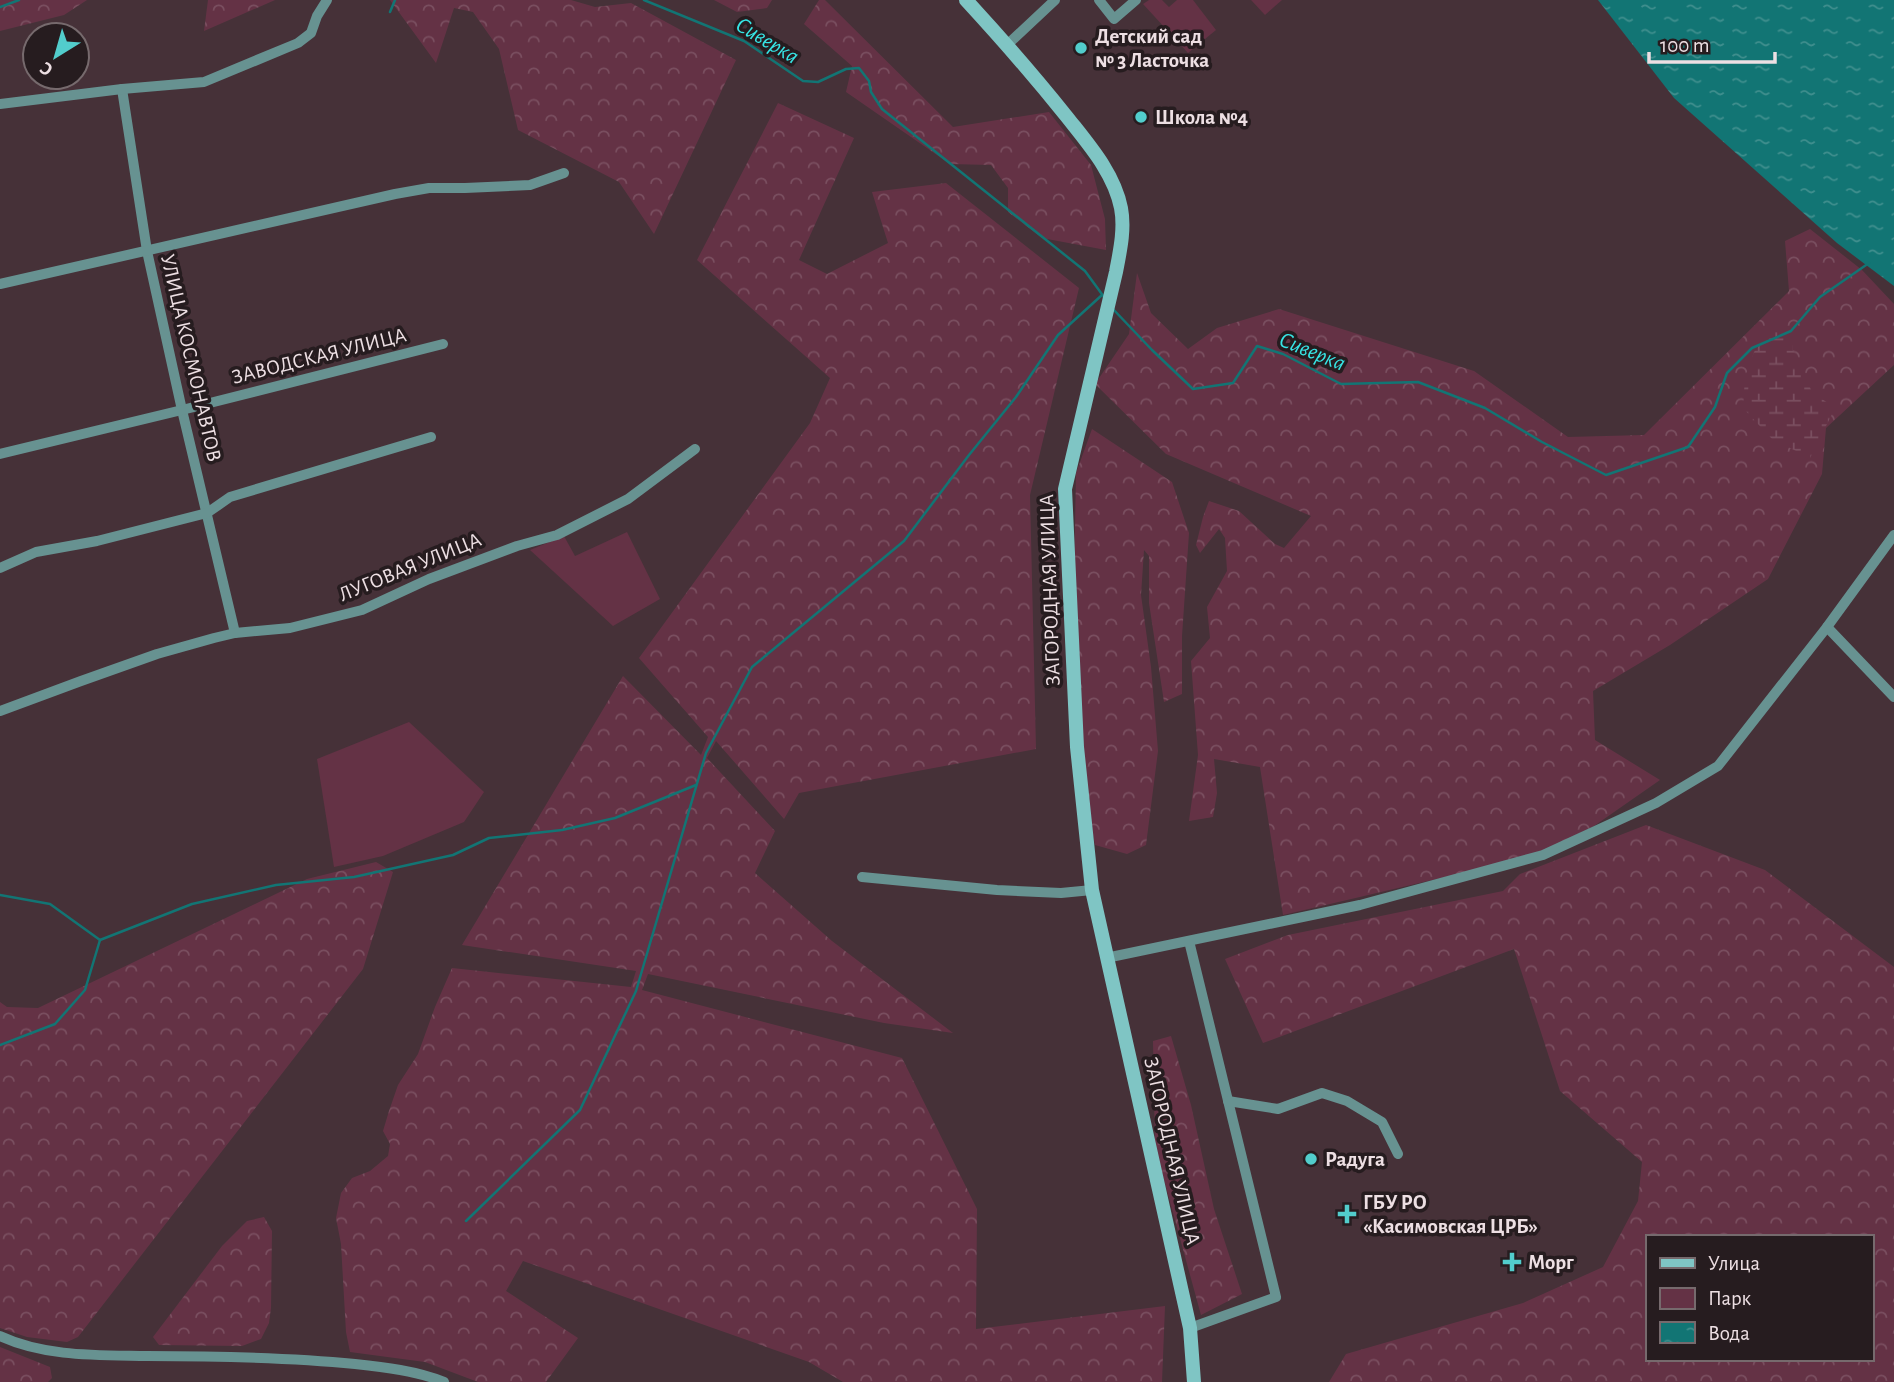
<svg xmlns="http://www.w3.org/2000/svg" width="1894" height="1382" font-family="'Alegreya Sans',sans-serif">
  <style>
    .green { fill: #643245 }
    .forest { fill: url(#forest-crowns); fill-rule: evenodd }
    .wetland { fill: url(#wetland-marsh) }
    .water { fill: url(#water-ripples) }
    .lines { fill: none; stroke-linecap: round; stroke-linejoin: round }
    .stream { stroke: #127574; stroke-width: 2.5 }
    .street { stroke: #679291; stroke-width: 10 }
    .secondary { stroke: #7fc5c4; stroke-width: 14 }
    .poi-dot { fill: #52cdcc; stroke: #261c1f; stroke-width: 2.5 }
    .labels { text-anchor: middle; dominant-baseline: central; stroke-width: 7; stroke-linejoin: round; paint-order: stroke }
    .poi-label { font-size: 21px; font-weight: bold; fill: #eddfe3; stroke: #261c1f; text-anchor: start }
    .street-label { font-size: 21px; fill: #eddfe3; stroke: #261c1f }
    .water-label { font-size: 23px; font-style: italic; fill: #37e5e5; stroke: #261c1f }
  </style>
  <defs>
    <pattern id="forest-crowns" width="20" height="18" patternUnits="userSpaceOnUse" patternTransform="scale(1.75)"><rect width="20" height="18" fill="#643245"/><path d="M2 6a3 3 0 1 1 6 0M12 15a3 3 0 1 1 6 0" fill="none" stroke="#7a4f60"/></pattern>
    <pattern id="wetland-marsh" width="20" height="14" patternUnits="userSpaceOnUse" patternTransform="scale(1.75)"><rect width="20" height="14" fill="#643245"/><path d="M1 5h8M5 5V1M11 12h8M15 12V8" fill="none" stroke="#7a4f60"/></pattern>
    <pattern id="water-ripples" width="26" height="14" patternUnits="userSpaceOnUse" patternTransform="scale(1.75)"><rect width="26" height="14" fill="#127574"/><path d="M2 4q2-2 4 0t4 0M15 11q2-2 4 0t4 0" fill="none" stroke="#408f8e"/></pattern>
  </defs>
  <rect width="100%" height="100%" fill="#463138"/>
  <!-- green -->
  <g class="green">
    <path d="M1149,0H1162L1169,7L1177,0H1193L1216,30L1188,53L1143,4Z"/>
    <path d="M1251,0H1282L1265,15Z"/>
    <path d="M627,532L660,599L613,626L530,550L564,536L575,556Z"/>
    <path d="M409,722L484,792L464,822L383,856L334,867L317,759Z"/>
  </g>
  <!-- forest -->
  <g class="forest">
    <path d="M0,0H87L64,15L0,31Z"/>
    <path d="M208,0H275L204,31Z"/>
    <path d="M390,0H571L595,7L631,3L736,60L654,234L619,182L518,130L499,49L473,12L454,8L436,63Z"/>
    <path d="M714,0H772L767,8L737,12Z"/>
    <path d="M819,0H825L953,127L1049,112L1091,165L1105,219L1106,250L1042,238L1008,212V188L991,165L950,164L846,92L852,66L804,24Z"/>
    <path d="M778,103L854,138L799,260L827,274L888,243L872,192L946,183L1079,288L1030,495L1036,749L799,793L784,819L716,741L707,758L775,831L755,873L832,941L953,1033L884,1023L648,974L642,990L902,1058L977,1209L976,1329L1165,1306L1162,1382H843L809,1362L523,1261L506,1291L578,1338L546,1382H478L425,1362L350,1352L346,1332L341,1244L336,1218L341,1193L352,1178L370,1171L388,1156L390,1144L383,1131L389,1111L398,1085L418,1054L435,1007L452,968L631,987L636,971L462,945L623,676L701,755L708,737L639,658L810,423L830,378L697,260Z"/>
    <path d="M1810,229L1862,270L1894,304V365L1826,428L1822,474L1768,579L1670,645L1593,691L1595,740L1660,780L1594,826L1534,856L1283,915L1260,767L1214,759L1217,793L1213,817L1189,821L1198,755L1191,661L1210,638L1207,607L1227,571L1225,538L1219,529L1200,553L1196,545L1203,517L1209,501L1239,511L1275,544L1284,548L1311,516L1166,454L1095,384L1129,334L1137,273L1151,313L1188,349L1217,328L1279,309L1474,371L1568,437L1644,435L1789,291L1785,241Z"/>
    <path d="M1092,429L1172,482L1189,533L1182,636V694L1164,702L1149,603V556L1144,550L1141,595L1151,667L1158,751L1146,845L1127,854L1095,845L1090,819L1082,738L1074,579L1076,473Z"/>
    <path d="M1646,825L1765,870L1894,967V1382H1329L1346,1354L1523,1303L1603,1267L1638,1201L1642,1162L1560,1091L1514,949L1263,1043L1225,959L1288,935L1503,891L1520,874ZM1647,1237H1871V1359H1647Z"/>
    <path d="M376,862L393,872L363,969L78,1337L67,1342L27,1337L0,1328V1002L7,1007L38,1008L307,879Z"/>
    <path d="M1171,1036L1191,1105L1214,1209L1242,1294L1201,1315L1155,1147L1153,1041Z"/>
    <path d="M264,1217L272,1231L271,1308L269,1323L261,1339L242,1346L159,1345L153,1337L222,1246L247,1221Z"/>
    <path d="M0,1347L50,1367L52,1378L48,1382H0Z"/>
  </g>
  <!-- wetland -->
  <path class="wetland" d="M1771,331H1791L1793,350L1812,392L1835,408L1810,458L1772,439L1743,408L1745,377L1754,352Z"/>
  <!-- water -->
  <path class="water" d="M1598,0H1894V286L1837,243L1674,98Z"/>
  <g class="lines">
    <!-- stream -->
    <g class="stream">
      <path d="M644,0L744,41L803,81L818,82L846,69L859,68L869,81L871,92L882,109L1085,271L1104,297"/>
      <path d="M0,7L19,0"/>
      <path d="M390,12L395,0"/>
      <path d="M1112,308L1152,350L1193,389L1233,383L1257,346L1283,354L1341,384L1418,382L1485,408L1542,442L1606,475L1688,447L1715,407L1727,373L1752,348L1791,331L1820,297L1869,263"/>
      <path d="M0,895L50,904L100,940"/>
      <path d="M100,940L192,904L276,885L354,877L453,855L489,838L562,830L615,818L696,785"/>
      <path d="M0,1045L55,1024L85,990L100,940"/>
      <path d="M466,1221L580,1110L636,991L706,753L752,667L904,541L969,455L1016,397L1058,335L1102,295"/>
    </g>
    <!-- street -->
    <g class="street">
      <path d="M1099,0L1114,19L1136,0"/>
      <path d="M1007,45L1055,0"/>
      <path d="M122,89L147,251L182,410L235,633"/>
      <path d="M0,104L122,89L204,82L298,43L311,33L317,16L327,0"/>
      <path d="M0,284L395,194L429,188H465L530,185L564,173"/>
      <path d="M0,454L182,410L443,344"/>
      <path d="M0,568L36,552L97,541L207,513L230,497L431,437"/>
      <path d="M1827,627L1894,697"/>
      <path d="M0,711L81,681L157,654L214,638L235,633L290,628L362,610L429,579L517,546L557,535L628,499L695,449"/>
      <path d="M862,877L997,890L1061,893L1092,890"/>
      <path d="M1189,941L1276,1297L1190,1328"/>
      <path d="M1106,958L1360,905L1543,855L1656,803L1718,766L1827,627L1894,535"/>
      <path d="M1228,1101L1278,1109L1322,1093L1347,1101L1382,1122L1398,1154"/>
      <path d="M0,1336C45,1357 98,1355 147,1356C217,1356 286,1357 355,1364C384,1367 417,1371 444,1382"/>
    </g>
    <!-- secondary -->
    <path class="secondary" d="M966,0C1001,38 1035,77 1067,117C1089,145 1114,173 1121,208C1125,229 1120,251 1116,272L1065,489L1077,747L1092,890L1190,1328L1194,1382"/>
  </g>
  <!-- markers -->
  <g class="poi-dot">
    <circle cx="1081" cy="48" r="7"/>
    <circle cx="1141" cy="117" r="7"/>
    <circle cx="1311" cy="1159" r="7"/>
    <path d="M1343.5 1203.5h7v7h7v7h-7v7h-7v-7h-7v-7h7z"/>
    <path d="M1508.5 1251.5h7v7h7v7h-7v7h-7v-7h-7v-7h7z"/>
  </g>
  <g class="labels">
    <!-- poi labels -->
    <g class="poi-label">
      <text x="1095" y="36">Детский сад<tspan x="1095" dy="24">№ 3 Ласточка</tspan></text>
      <text x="1155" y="117">Школа №4</text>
      <text x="1325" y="1159">Радуга</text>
      <text x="1363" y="1202">ГБУ РО<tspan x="1363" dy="24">«Касимовская ЦРБ»</tspan></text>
      <text x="1528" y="1262">Морг</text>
    </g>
    <!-- street labels -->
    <g class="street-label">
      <text transform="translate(319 356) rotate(-14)">ЗАВОДСКАЯ УЛИЦА</text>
      <text transform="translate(191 358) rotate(77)">УЛИЦА КОСМОНАВТОВ</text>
      <text transform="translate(410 567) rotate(-22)">ЛУГОВАЯ УЛИЦА</text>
      <text transform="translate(1050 590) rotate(-92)">ЗАГОРОДНАЯ УЛИЦА</text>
      <text transform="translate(1172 1151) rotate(77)">ЗАГОРОДНАЯ УЛИЦА</text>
    </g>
    <!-- water labels -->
    <g class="water-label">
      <text transform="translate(767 41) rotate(31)">Сиверка</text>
      <text transform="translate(1312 352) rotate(22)">Сиверка</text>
    </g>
  </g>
  <!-- legend -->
  <rect x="1646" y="1235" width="228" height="126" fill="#261c1f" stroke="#766a6d" stroke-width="2"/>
  <rect x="1660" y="1258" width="35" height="10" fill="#7fc5c4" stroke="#766a6d" stroke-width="2"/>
  <text x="1708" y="1270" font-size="21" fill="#eddfe3">Улица</text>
  <rect x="1660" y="1288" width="35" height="21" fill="#643245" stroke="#766a6d" stroke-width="2"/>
  <text x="1708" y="1305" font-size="21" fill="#eddfe3">Парк</text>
  <rect x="1660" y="1322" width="35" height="21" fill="url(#water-ripples)" stroke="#766a6d" stroke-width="2"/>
  <text x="1708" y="1340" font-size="21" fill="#eddfe3">Вода</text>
  <!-- north arrow -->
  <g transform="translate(56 56) rotate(217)"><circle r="33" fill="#261c1f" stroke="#766a6d" stroke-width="2"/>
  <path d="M0-5L12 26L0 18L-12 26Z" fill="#52cdcc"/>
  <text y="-10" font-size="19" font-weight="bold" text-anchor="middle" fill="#eddfe3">С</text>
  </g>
  <!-- scale -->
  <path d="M1649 52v10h126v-10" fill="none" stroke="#eddfe3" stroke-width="3.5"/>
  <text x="1660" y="52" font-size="21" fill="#eddfe3" stroke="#261c1f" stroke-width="5" paint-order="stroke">100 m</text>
</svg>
